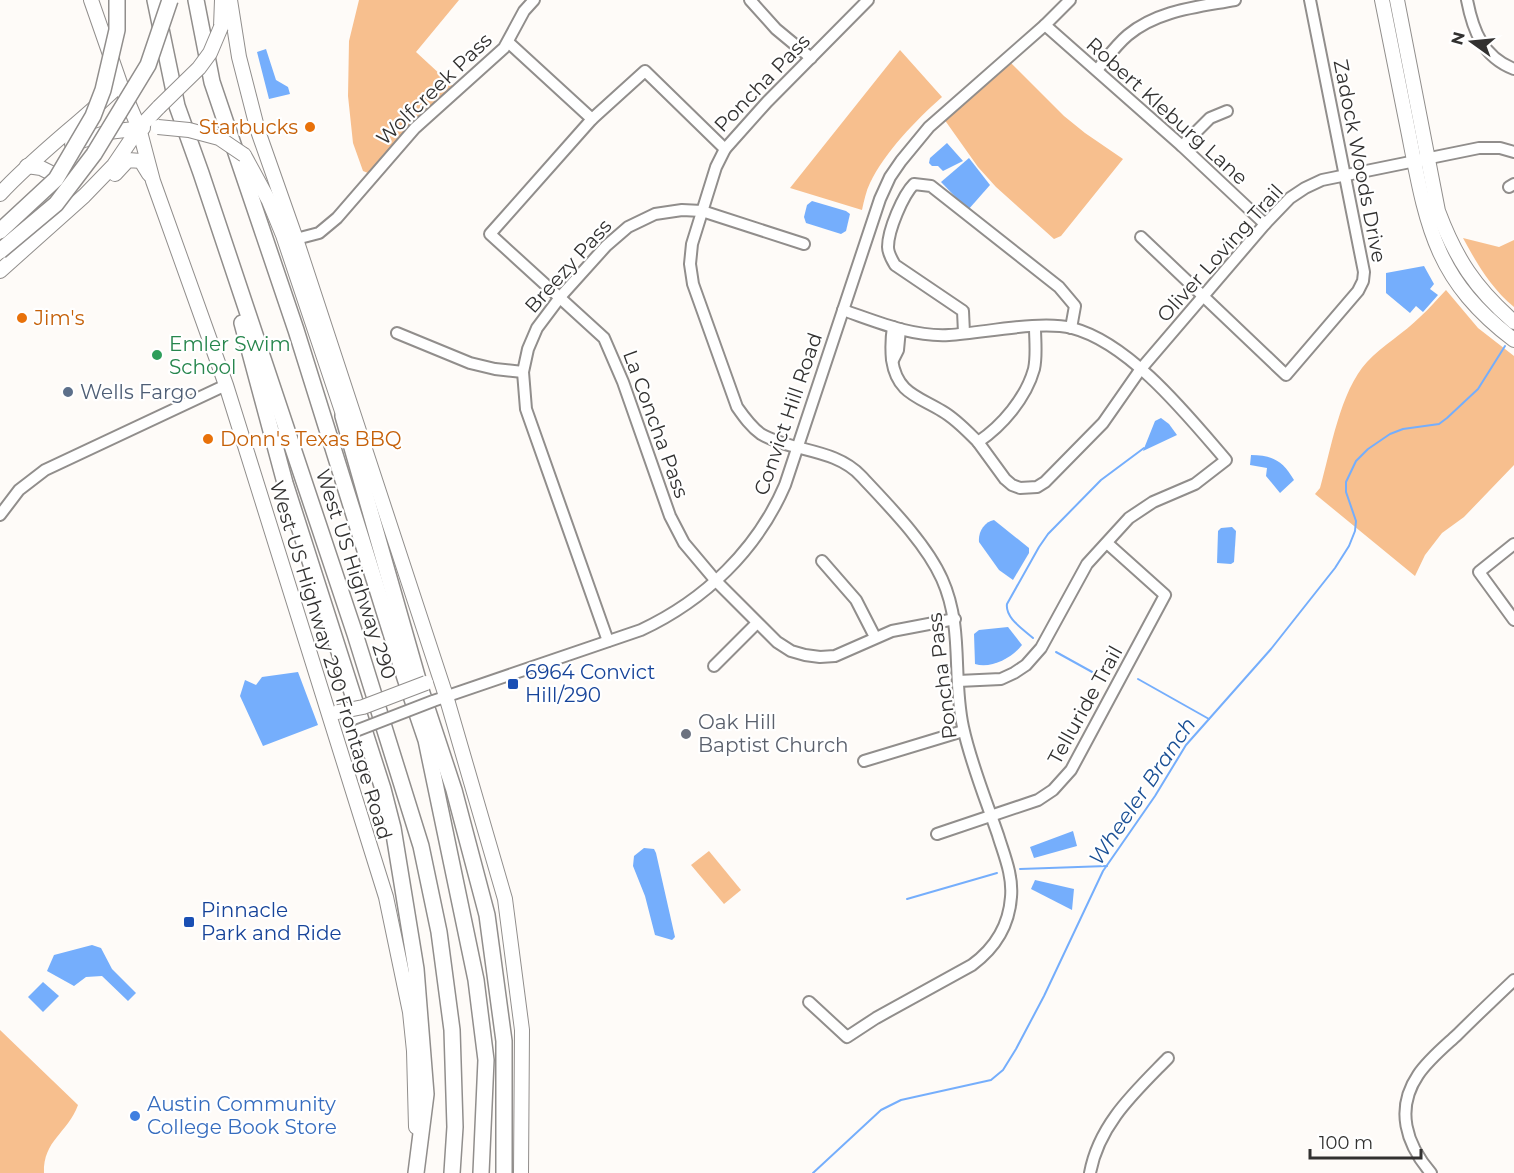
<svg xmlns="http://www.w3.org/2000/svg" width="1514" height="1173" font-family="Montserrat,sans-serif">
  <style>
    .green { fill: #f7bf8e }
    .water { fill: #75aefc }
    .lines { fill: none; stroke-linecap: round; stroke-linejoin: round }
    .stream { stroke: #75aefc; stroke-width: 2 }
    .minor-casing { stroke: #918e8c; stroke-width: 14 }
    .major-casing { stroke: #918e8c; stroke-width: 16 }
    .highway-casing { stroke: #918e8c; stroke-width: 18 }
    .minor { stroke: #fff; stroke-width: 10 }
    .major { stroke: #fff; stroke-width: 14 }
    .highway { stroke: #fff; stroke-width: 15 }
    .minor-bridge-casing { stroke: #918e8c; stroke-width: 14; stroke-linecap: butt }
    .major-bridge-casing { stroke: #918e8c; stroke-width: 16; stroke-linecap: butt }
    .highway-bridge-casing { stroke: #918e8c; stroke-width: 18; stroke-linecap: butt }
    .minor-bridge { stroke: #fff; stroke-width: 10 }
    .major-bridge { stroke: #fff; stroke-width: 14 }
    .highway-bridge { stroke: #fff; stroke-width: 15 }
    .food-dot { fill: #e8710a; stroke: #fff; stroke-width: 2 }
    .leisure-dot { fill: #2e9e5b; stroke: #fff; stroke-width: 2 }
    .service-dot { fill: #5c6f8a; stroke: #fff; stroke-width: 2 }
    .transit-dot { fill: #1a4fb4; stroke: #fff; stroke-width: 2 }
    .worship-dot { fill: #6b7280; stroke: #fff; stroke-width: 2 }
    .shop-dot { fill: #3f7fe0; stroke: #fff; stroke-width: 2 }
    .labels { text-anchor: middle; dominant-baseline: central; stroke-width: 4.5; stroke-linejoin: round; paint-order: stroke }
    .street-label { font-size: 20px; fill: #323130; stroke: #fff }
    .food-label { font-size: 20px; fill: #c56008; stroke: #fff; text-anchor: start }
    .leisure-label { font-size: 20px; fill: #27864d; stroke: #fff; text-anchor: start }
    .service-label { font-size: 20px; fill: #4e5e75; stroke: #fff; text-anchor: start }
    .transit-label { font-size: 20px; fill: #164399; stroke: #fff; text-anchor: start }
    .worship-label { font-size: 20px; fill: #5b616d; stroke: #fff; text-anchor: start }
    .shop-label { font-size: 20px; fill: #366cbe; stroke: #fff; text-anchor: start }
    .water-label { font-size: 21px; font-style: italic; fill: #1b5095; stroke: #fff }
  </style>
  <rect width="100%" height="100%" fill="#fefbf8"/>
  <!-- green -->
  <g class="green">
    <path d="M359,0H459L416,52L455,88L409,127L368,173L363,171L353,143L348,96L349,41Z"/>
    <path d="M900,50L942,97C916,120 885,152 870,183C866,191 864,201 862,210L790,188Z"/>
    <path d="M1011,63L1064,116L1085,133L1123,159L1061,236L1054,239L996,187L978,167L944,119Z"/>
    <path d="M1463,238L1499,247L1514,240V307C1491,288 1477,264 1463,238Z"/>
    <path d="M1446,290L1478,328L1514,356V465L1464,517L1442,533L1425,555L1415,576L1315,494L1320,488C1331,450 1340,391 1367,362C1383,345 1404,333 1420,317C1429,309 1437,299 1446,290Z"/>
    <path d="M709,851L741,890L724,904L691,865Z"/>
    <path d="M0,1030L78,1105C68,1133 43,1140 44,1173H0Z"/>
  </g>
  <!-- water -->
  <g class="water">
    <path d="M266,49L276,80L288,87L290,94L269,99L257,52Z"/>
    <path d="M947,143L963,161L943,171L938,166H932L929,163L930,158Z"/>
    <path d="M969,158L990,185L968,210L941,182Z"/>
    <path d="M812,201L846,211L850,214L846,231L841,234L806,223L804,217L807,205Z"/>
    <path d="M1424,266L1434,284L1430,289L1438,295L1423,312L1416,306L1410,313L1386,293V273Z"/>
    <path d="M1161,418L1169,424L1177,435L1143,451L1155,421Z"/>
    <path d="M1251,455C1273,455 1283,461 1294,480L1280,493L1266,476L1267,468L1250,465Z"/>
    <path d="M994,520L1029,548V553L1013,580L999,570L979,542C978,532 984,522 994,520Z"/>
    <path d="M1221,528L1232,527L1236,531L1234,562L1231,564L1217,563L1218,531Z"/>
    <path d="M1008,627L1022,645C1012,658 991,669 975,664L974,634L979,630Z"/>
    <path d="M298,672L318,725L263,746L240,696L245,680L256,685L262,677Z"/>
    <path d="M1073,831L1077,846L1034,858L1030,847Z"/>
    <path d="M644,848L654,849L656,853L675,937L672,940L655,935L645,896L633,866L634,856Z"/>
    <path d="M1035,880L1074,889L1072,910L1031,889Z"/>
    <path d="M92,945L101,948L112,969L136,993L128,1001L102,976L86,977L74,986L47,971L54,955Z"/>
    <path d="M43,982L59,996L43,1012L28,997Z"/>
  </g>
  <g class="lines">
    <!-- stream -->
    <g class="stream">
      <path d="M1033,638C1023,629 1005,618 1007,604L1039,547L1048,534L1101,480L1144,448"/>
      <path d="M1056,652L1103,678"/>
      <path d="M1138,679L1209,719"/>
      <path d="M1020,869L1107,866"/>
      <path d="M907,899L997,873"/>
      <path d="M813,1173L881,1110L901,1100L991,1080L1003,1070L1016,1049L1044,996L1103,871L1155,796L1186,745L1271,649L1335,568L1349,546L1355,531L1356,521L1346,492V482L1356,461L1368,449L1390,434L1403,429L1439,424L1447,418L1478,389L1505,346"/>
    </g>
    <defs>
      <g id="minor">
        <path d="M750,0L776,29L811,58"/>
        <path d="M1467,0C1473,31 1483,57 1514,69"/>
        <path d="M1045,25L1182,146L1265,224"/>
        <path d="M508,42L592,119"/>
        <path d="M1097,70C1107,58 1116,45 1128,35C1158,10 1198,7 1235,0"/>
        <path d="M1182,146L1210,118L1227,111"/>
        <path d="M725,149L645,71L592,119L490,234L604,338L623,382L670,516L684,543L716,581L777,642L791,651L805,655L820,657L835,656L892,631L955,619"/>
        <path d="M1509,187L1514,184"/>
        <path d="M1141,237L1286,375L1358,291L1363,281L1364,272L1310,0"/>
        <path d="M296,239L319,233L337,218L415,128L504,48L524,11L534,0"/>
        <path d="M843,310C878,322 912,337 949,335C984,333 1040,320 1072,328C1130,343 1188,416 1226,460L1195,484L1153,502L1129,518L1087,564L1041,648L1026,665L1014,673L1001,679L958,681"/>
        <path d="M893,327C891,339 891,349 892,360C897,393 917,396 942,411C956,419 967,431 978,442C1002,426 1026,398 1034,369C1037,356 1035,340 1035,327"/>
        <path d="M397,333L470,363L495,369L523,372"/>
        <path d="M964,333L963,311L895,265C892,260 888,253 888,247C888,230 903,195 914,184L931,186L1059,287L1075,306L1071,328"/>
        <path d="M893,360L898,350L900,329"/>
        <path d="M978,442L1005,479L1012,485L1020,488L1037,487L1045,482L1103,423L1140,370L1265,224L1290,198L1305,188L1322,180L1479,148H1500L1514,152"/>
        <path d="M0,515L19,490L45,470L226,385"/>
        <path d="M1514,544L1479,572L1514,620"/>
        <path d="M822,561L856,600L875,637"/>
        <path d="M608,641L526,409L523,372L528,349L537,328L561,296L606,246L628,227L655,214L682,210L702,211L804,244"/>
        <path d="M714,666L757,623"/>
        <path d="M433,701L641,630C705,600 757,550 785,485L880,199L890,177L901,161L929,127L1045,25L1070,0"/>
        <path d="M864,761L963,731"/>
        <path d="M937,834L1038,800L1053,790L1071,770L1165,595L1107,543"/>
        <path d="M809,1002L847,1037L876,1018L972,965C995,948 1009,926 1011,897C1013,875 1004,855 998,835C986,800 971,764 963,727C952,677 964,628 942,579C926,543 888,505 861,476C835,448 792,452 761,434C751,427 744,417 737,407L693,284L690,264L692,244L716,167L725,149L767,102L868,0"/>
        <path d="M1090,1173C1099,1124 1135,1092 1168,1058"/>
        <path d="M1431,1173C1406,1144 1395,1109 1418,1075C1428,1060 1444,1047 1457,1035C1476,1016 1495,998 1514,980"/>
      </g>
      <g id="major">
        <path d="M91,0L121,86L139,128L153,181L226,385L386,897L410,1012L414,1051L416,1127"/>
        <path d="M230,0L239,57L258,131L296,239L446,696L505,899L522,1030L521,1173"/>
        <path d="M1382,0C1391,45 1400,90 1409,135C1427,227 1435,280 1514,340"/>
        <path d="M1397,0L1438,211C1456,259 1475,288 1514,322"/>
        <path d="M221,27L222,0"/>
        <path d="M72,144L108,132L143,128"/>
        <path d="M244,155L269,201L283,235L347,426"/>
        <path d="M27,166L41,168L67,181"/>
        <path d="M115,174L128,160L141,161L149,174"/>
        <path d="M0,194C34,157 76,126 113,91L111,72"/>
        <path d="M0,271L84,196L114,165L139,128L159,107"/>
      </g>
      <g id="highway">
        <path d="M155,0L177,106L201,173L355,634L421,846L439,932L452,1030L455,1127L452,1173"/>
        <path d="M196,0L212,82L296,330L405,678L426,740L476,980L486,1060L481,1173"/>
        <path d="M242,323L285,483L383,789L393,828L416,969L426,1094L416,1173"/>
        <path d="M343,416L421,690L454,790L487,915L504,1041V1173"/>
      </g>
    </defs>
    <!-- minor casing -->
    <use href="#minor" class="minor-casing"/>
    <!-- major casing -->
    <use href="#major" class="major-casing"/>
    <!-- highway casing -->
    <use href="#highway" class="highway-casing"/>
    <!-- minor -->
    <use href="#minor" class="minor"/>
    <!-- major -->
    <use href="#major" class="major"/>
    <!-- highway -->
    <use href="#highway" class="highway"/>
    <defs>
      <path id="minor-bridge" d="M353,732L433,701"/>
      <g id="major-bridge">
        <path d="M159,107L199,68L210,53L221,27"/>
        <path d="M158,127L189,130L219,138L244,155"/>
        <path d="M338,712L363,707L426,683"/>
      </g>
      <g id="highway-bridge">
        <path d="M0,231L56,179L93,116L103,90L117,30V0"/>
        <path d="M0,251L56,204L94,154L148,65L170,0"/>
      </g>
    </defs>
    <!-- minor-bridge casing -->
    <use href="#minor-bridge" class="minor-bridge-casing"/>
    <!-- major-bridge casing -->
    <use href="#major-bridge" class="major-bridge-casing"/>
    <!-- highway-bridge casing -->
    <use href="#highway-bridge" class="highway-bridge-casing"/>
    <!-- minor-bridge -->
    <use href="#minor-bridge" class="minor-bridge"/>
    <!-- major-bridge -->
    <use href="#major-bridge" class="major-bridge"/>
    <!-- highway-bridge -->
    <use href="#highway-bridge" class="highway-bridge"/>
  </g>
  <!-- markers -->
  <g class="food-dot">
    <circle cx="310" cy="127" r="6"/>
    <circle cx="22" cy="318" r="6"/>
    <circle cx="208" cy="439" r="6"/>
  </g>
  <circle class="leisure-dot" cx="157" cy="355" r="6"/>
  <circle class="service-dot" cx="68" cy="392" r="6"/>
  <g class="transit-dot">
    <rect x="507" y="678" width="12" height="12" rx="3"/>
    <rect x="183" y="916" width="12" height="12" rx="3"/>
  </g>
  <circle class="worship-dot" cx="686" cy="734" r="6"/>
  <circle class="shop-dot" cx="135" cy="1116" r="6"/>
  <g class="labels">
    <!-- street labels -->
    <g class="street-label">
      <text transform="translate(762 83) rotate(-46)">Poncha Pass</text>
      <text transform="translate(434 89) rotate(-44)">Wolfcreek Pass</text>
      <text transform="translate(1167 111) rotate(42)">Robert Kleburg Lane</text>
      <text transform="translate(1360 161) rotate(79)">Zadock Woods Drive</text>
      <text transform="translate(1220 253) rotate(-48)">Oliver Loving Trail</text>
      <text transform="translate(568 266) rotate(-48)">Breezy Pass</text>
      <text transform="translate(788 414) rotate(-71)">Convict Hill Road</text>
      <text transform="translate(656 424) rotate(70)">La Concha Pass</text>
      <text transform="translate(356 574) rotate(72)">West US Highway 290</text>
      <text transform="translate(331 660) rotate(73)">West US Highway 290 Frontage Road</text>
      <text transform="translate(942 676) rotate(-97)">Poncha Pass</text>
      <text transform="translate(1085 705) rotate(-61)">Telluride Trail</text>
    </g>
    <!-- food labels -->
    <g class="food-label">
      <text x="298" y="127" text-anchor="end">Starbucks</text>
      <text x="34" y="318">Jim's</text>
      <text x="220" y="439">Donn's Texas BBQ</text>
    </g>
    <!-- leisure labels -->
    <g class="leisure-label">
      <text x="169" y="344">Emler Swim<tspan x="169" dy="23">School</tspan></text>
    </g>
    <!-- service labels -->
    <g class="service-label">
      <text x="80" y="392">Wells Fargo</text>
    </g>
    <!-- transit labels -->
    <g class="transit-label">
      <text x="525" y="672">6964 Convict<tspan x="525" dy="23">Hill/290</tspan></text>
      <text x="201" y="910">Pinnacle<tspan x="201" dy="23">Park and Ride</tspan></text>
    </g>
    <!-- worship labels -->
    <g class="worship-label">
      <text x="698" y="722">Oak Hill<tspan x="698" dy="23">Baptist Church</tspan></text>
    </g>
    <!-- shop labels -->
    <g class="shop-label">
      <text x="147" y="1104">Austin Community<tspan x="147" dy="23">College Book Store</tspan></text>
    </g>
    <!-- water labels -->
    <g class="water-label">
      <text transform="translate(1142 791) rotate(-56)">Wheeler Branch</text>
    </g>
  </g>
  <!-- north arrow -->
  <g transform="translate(1472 42) rotate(285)" stroke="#ffffff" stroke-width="4.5" paint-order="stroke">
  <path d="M0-4.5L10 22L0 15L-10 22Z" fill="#323130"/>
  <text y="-9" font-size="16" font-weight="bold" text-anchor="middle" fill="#323130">N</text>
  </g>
  <!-- scale -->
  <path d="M1310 1149v9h111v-9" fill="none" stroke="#323130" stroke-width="3"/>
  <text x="1319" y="1149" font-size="18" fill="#323130" stroke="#ffffff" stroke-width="4.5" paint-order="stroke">100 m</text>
</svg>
